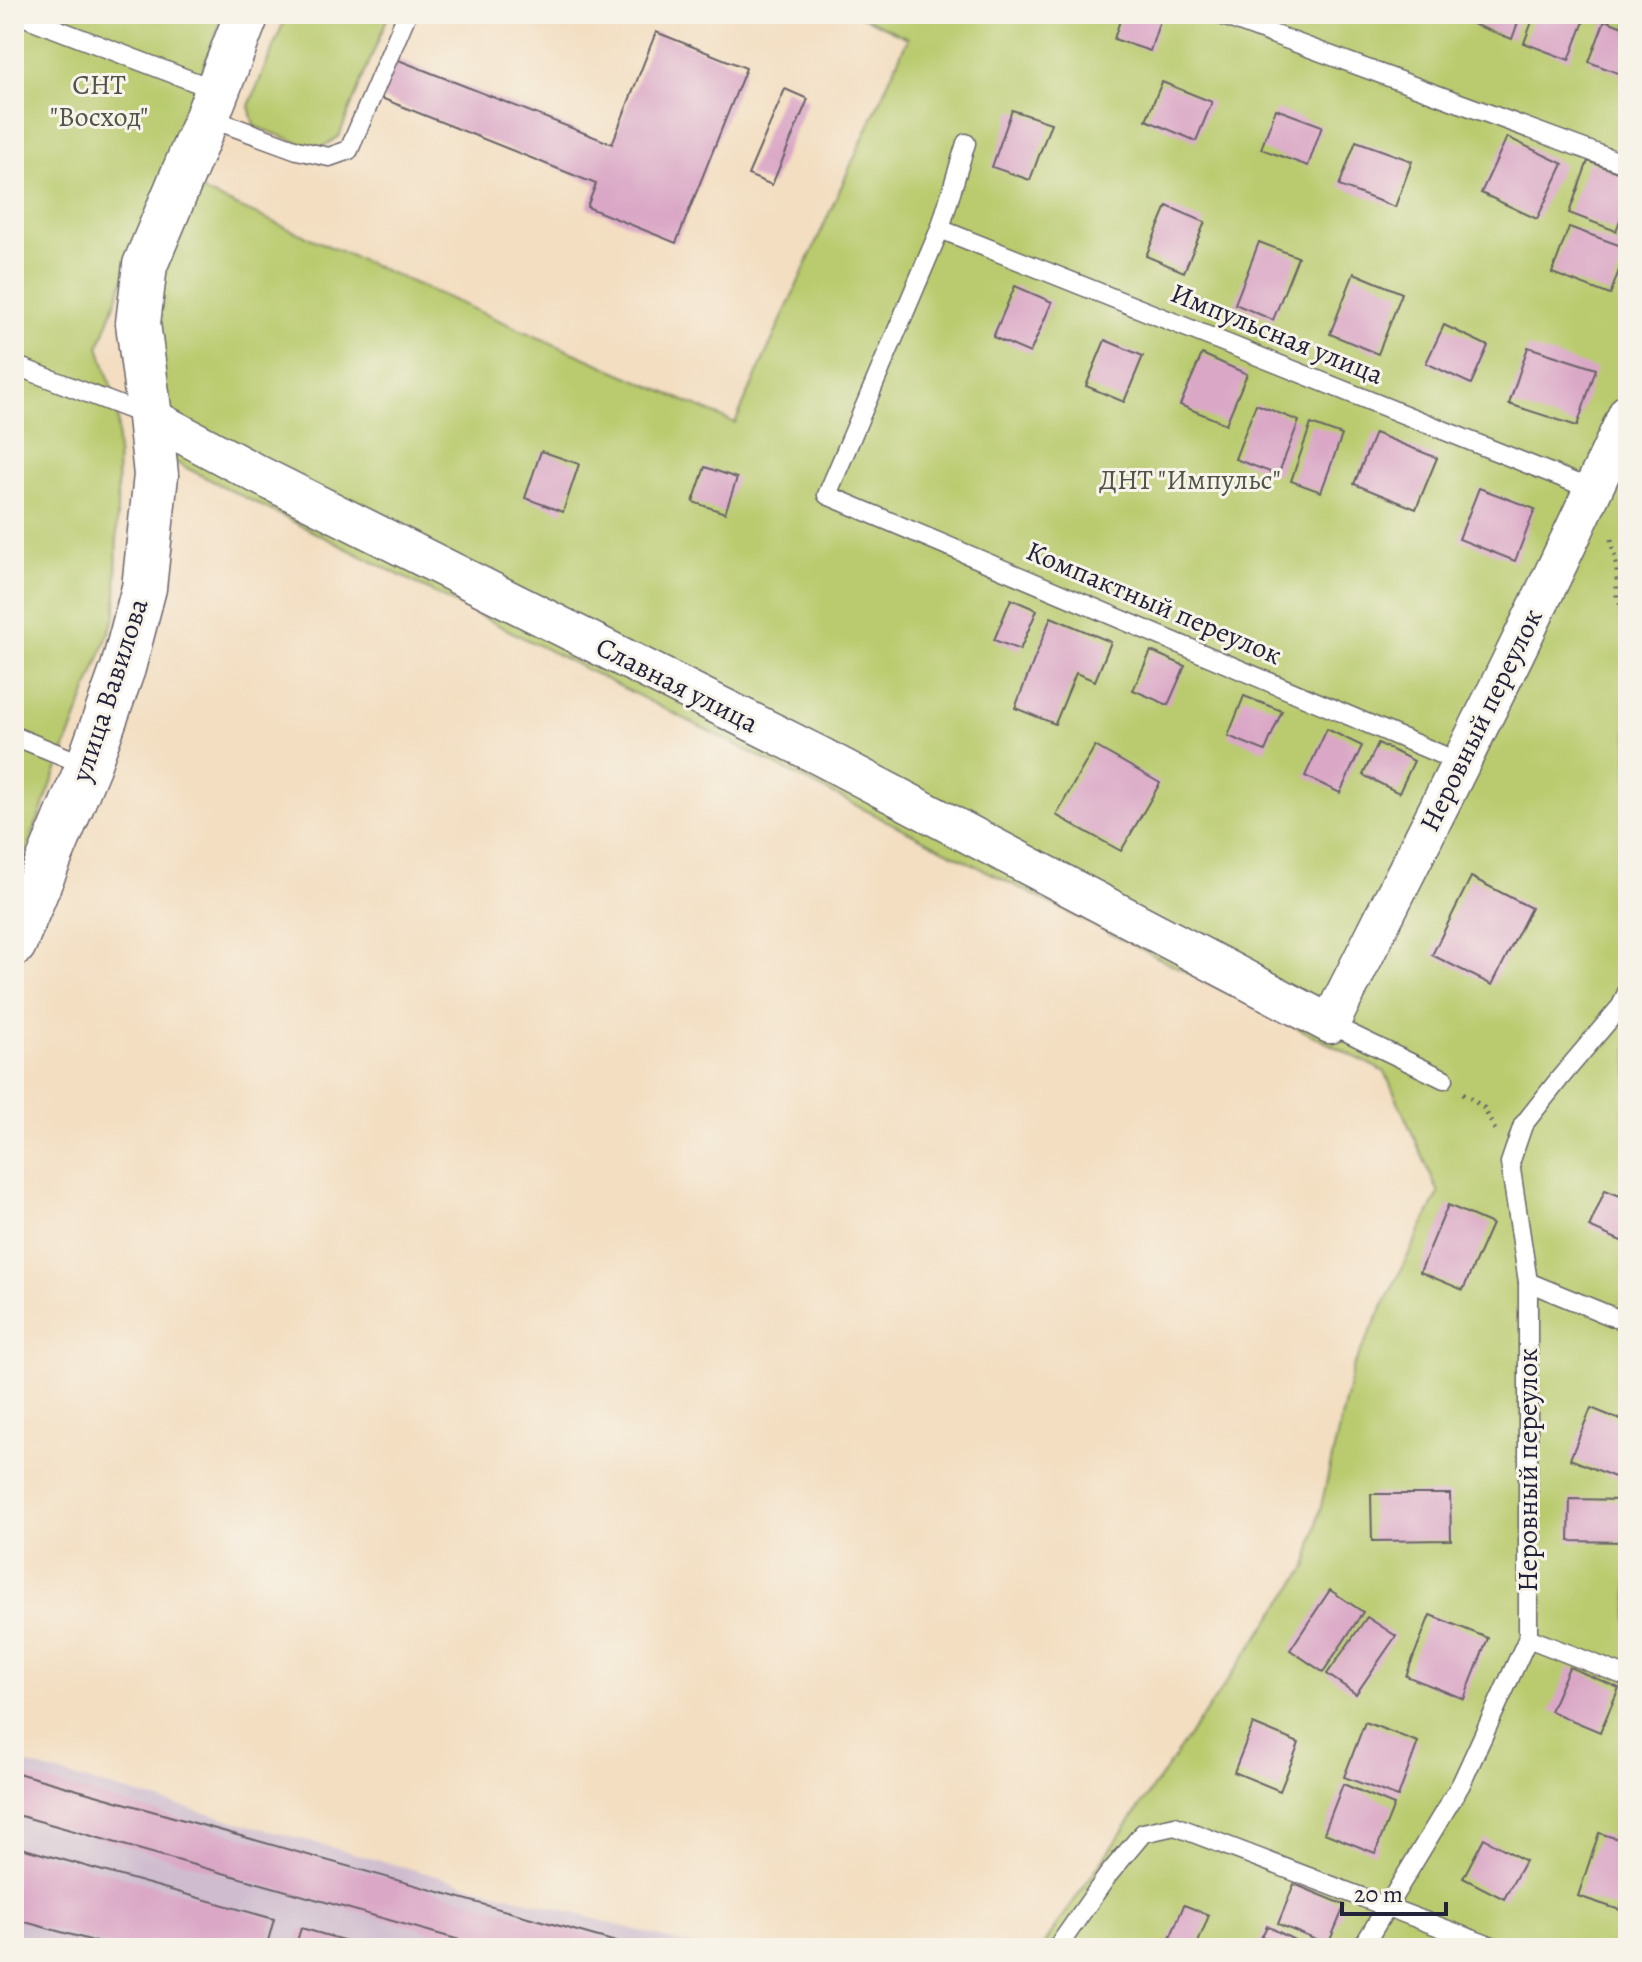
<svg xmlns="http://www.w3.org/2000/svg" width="1642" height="1962" font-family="Alegreya,serif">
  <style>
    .industrial { fill: #cfbdcf }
    .green { fill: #b9cb6e; stroke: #6e7654; stroke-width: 2 }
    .building { fill: #daa7c6 }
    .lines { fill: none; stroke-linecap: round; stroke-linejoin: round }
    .service-casing { stroke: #6b646a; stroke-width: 21 }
    .minor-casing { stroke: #6b646a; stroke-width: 41 }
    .tertiary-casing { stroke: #6b646a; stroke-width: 47 }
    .path { stroke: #6b646a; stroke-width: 5; stroke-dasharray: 2 6; stroke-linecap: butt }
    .service { stroke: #fff; stroke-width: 18 }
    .minor { stroke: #fff; stroke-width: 38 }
    .tertiary { stroke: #fff; stroke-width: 44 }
    .labels { text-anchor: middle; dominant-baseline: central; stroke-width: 6; stroke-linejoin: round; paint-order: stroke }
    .park-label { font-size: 28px; fill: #4f554a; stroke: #f7f3e8 }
    .street-label { font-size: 28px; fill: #22223b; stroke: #f7f3e8 }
  </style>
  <rect width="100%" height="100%" fill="#f7f3e8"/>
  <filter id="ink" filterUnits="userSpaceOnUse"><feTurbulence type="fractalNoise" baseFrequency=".0125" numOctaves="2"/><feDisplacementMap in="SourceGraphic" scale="16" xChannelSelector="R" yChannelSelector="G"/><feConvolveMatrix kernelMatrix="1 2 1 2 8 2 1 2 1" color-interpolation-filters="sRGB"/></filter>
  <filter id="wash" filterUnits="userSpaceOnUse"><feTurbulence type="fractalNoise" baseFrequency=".006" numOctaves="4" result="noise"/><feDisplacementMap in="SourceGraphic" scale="32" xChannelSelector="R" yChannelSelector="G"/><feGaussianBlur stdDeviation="1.8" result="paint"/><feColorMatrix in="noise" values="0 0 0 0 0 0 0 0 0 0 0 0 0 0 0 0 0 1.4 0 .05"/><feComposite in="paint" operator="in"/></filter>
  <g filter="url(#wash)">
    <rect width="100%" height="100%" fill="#f3dec1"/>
    <!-- industrial -->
    <path class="industrial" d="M14,1761L702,1948H14Z"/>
    <!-- green -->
    <g class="green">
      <path d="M14,14H223L99,346L118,409L116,614L14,883Z"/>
      <path d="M287,14H389L339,136L318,150L254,126L249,106Z"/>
      <path d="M856,14H1628V1948H1041L1307,1567L1353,1367L1439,1193L1385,1072L149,449L127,341L193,187L735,423L908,38Z"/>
    </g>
    <g id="blocks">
      <!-- building -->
      <g class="building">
        <path d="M1122,14H1162L1150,51L1114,39Z"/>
        <path d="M1470,14H1521L1512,39L1467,22Z"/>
        <path d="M1535,14H1580L1586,16L1569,60L1524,43Z"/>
        <path d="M1605,20L1628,29V77L1589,62Z"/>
        <path d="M656,32L746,68L676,243L587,207L596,184L381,98L396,59L612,144Z"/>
        <path d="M1162,82L1212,102L1196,141L1146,120Z"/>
        <path d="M785,89L808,99L772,185L748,175Z"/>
        <path d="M1276,109L1322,126L1308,166L1261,149Z"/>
        <path d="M1012,110L1051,123L1030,180L992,167Z"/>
        <path d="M1507,137L1563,164L1537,219L1481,193Z"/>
        <path d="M1356,141L1412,161L1395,207L1339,186Z"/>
        <path d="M1588,161L1628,176V198L1616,231L1569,213Z"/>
        <path d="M1167,206L1205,222L1184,272L1146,256Z"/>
        <path d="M1569,227L1627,248L1610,295L1552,273Z"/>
        <path d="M1259,242L1298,257L1273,320L1235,304Z"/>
        <path d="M1354,273L1402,293L1378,354L1330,334Z"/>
        <path d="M1015,286L1052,302L1030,353L993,337Z"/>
        <path d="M1444,325L1488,346L1471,384L1426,363Z"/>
        <path d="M1105,340L1143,356L1124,402L1086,386Z"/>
        <path d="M1528,347L1596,369L1577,426L1509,404Z"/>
        <path d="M1202,354L1247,374L1226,424L1180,405Z"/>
        <path d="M1256,404L1299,421L1278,475L1235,459Z"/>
        <path d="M1311,424L1342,435L1321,492L1291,481Z"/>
        <path d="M1375,433L1437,458L1416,509L1354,484Z"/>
        <path d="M541,451L579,464L563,512L525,498Z"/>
        <path d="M705,467L737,478L725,513L693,502Z"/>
        <path d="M1479,488L1535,509L1515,561L1459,539Z"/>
        <path d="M1011,599L1037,610L1020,650L994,640Z"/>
        <path d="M1051,617L1111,642L1095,681L1076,673L1055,724L1015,708Z"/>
        <path d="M1151,651L1185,666L1168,705L1133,690Z"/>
        <path d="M1244,696L1282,711L1265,751L1228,736Z"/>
        <path d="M1327,729L1362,746L1340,793L1305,776Z"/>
        <path d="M1378,743L1414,761L1399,793L1363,775Z"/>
        <path d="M1095,746L1160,783L1121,851L1056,815Z"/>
        <path d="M1471,877L1531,908L1492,985L1432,955Z"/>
        <path d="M1605,1190L1628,1199V1244L1589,1227Z"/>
        <path d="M1448,1205L1492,1224L1463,1290L1420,1272Z"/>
        <path d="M1591,1408L1628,1423L1627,1482L1570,1459Z"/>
        <path d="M1371,1494H1450L1451,1540L1372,1541Z"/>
        <path d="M1570,1499L1625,1500V1542L1569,1541Z"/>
        <path d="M1330,1590L1363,1612L1323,1672L1290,1650Z"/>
        <path d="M1430,1615L1488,1638L1464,1699L1406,1676Z"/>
        <path d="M1367,1617L1396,1636L1356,1694L1327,1674Z"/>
        <path d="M1569,1667L1619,1688L1600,1732L1550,1711Z"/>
        <path d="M1365,1722L1418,1742L1398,1797L1344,1777Z"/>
        <path d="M1253,1724L1299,1743L1280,1791L1234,1772Z"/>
        <path d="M14,1772L634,1947V1948H488L14,1814Z"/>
        <path d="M1343,1784L1394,1805L1375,1853L1324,1833Z"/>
        <path d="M1599,1833L1628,1842V1886L1620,1910L1578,1896Z"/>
        <path d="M1484,1838L1525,1861L1504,1899L1463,1878Z"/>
        <path d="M14,1846L274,1919L266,1948H119L14,1919Z"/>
        <path d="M1294,1884L1345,1905L1328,1945L1278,1924Z"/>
        <path d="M1184,1905L1209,1915L1196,1948H1174L1167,1945Z"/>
        <path d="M1267,1926L1310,1948H1256Z"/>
        <path d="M301,1928L368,1947V1948H295Z"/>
      </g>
    </g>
  </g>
  <g filter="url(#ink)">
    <use href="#blocks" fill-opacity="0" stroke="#6b646a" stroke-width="2"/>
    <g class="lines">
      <defs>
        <g id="service">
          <path d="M17,14L216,90"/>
          <path d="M1218,14L1628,165"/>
          <path d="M207,117L297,150L329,157L349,150L407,14"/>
          <path d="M966,143L940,229L827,495L1461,763"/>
          <path d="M940,229L1593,490"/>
          <path d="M14,365L150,417"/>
          <path d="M14,736L88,766"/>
          <path d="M1330,1024L1444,1079"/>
          <path d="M1528,1282L1628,1323"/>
          <path d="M1528,1638L1628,1677"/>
          <path d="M1057,1948L1108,1875L1143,1833L1175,1826L1495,1948"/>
          <path d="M1362,1948L1461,1784L1528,1638V1282L1510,1163L1523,1125L1560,1078L1621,1006L1628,990"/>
        </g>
        <path id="minor" d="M150,417L257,474L822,757L1330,1024C1431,822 1535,620 1628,413"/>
        <path id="tertiary" d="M14,944L88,766L123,668L144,588L156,475L150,417L138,323L145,265L207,117L247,14"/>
      </defs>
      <!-- service casing -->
      <use href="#service" class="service-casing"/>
      <!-- minor casing -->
      <use href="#minor" class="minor-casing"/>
      <!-- tertiary casing -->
      <use href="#tertiary" class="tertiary-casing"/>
      <!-- path -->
      <g class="path">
        <path d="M1611,539L1617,569V597L1628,619"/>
        <path d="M1463,1093L1484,1108L1495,1130"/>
      </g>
      <!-- service -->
      <use href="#service" class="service"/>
      <!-- minor -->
      <use href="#minor" class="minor"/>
      <!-- tertiary -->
      <use href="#tertiary" class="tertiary"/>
    </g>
  </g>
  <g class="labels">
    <!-- park labels -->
    <g class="park-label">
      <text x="99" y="85">СНТ<tspan x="99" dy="32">"Восход"</tspan></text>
      <text x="1190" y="480">ДНТ "Импульс"</text>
    </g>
    <!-- street labels -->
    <g class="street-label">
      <text transform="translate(1277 334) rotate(22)">Импульсная улица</text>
      <text transform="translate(1154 603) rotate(23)">Компактный переулок</text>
      <text transform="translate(677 685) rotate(27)">Славная улица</text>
      <text transform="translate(110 690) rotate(-72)">улица Вавилова</text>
      <text transform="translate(1481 720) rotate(-64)">Неровный переулок</text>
      <text transform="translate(1528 1470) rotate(-90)">Неровный переулок</text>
    </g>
  </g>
  <!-- margin -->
  <rect width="1642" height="1962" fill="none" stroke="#f7f3e8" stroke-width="48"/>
  <!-- scale -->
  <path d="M1342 1902v12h104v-12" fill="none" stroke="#22223b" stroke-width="4"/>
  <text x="1354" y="1902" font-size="24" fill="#22223b" stroke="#f7f3e8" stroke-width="6" paint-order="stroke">20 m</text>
</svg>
